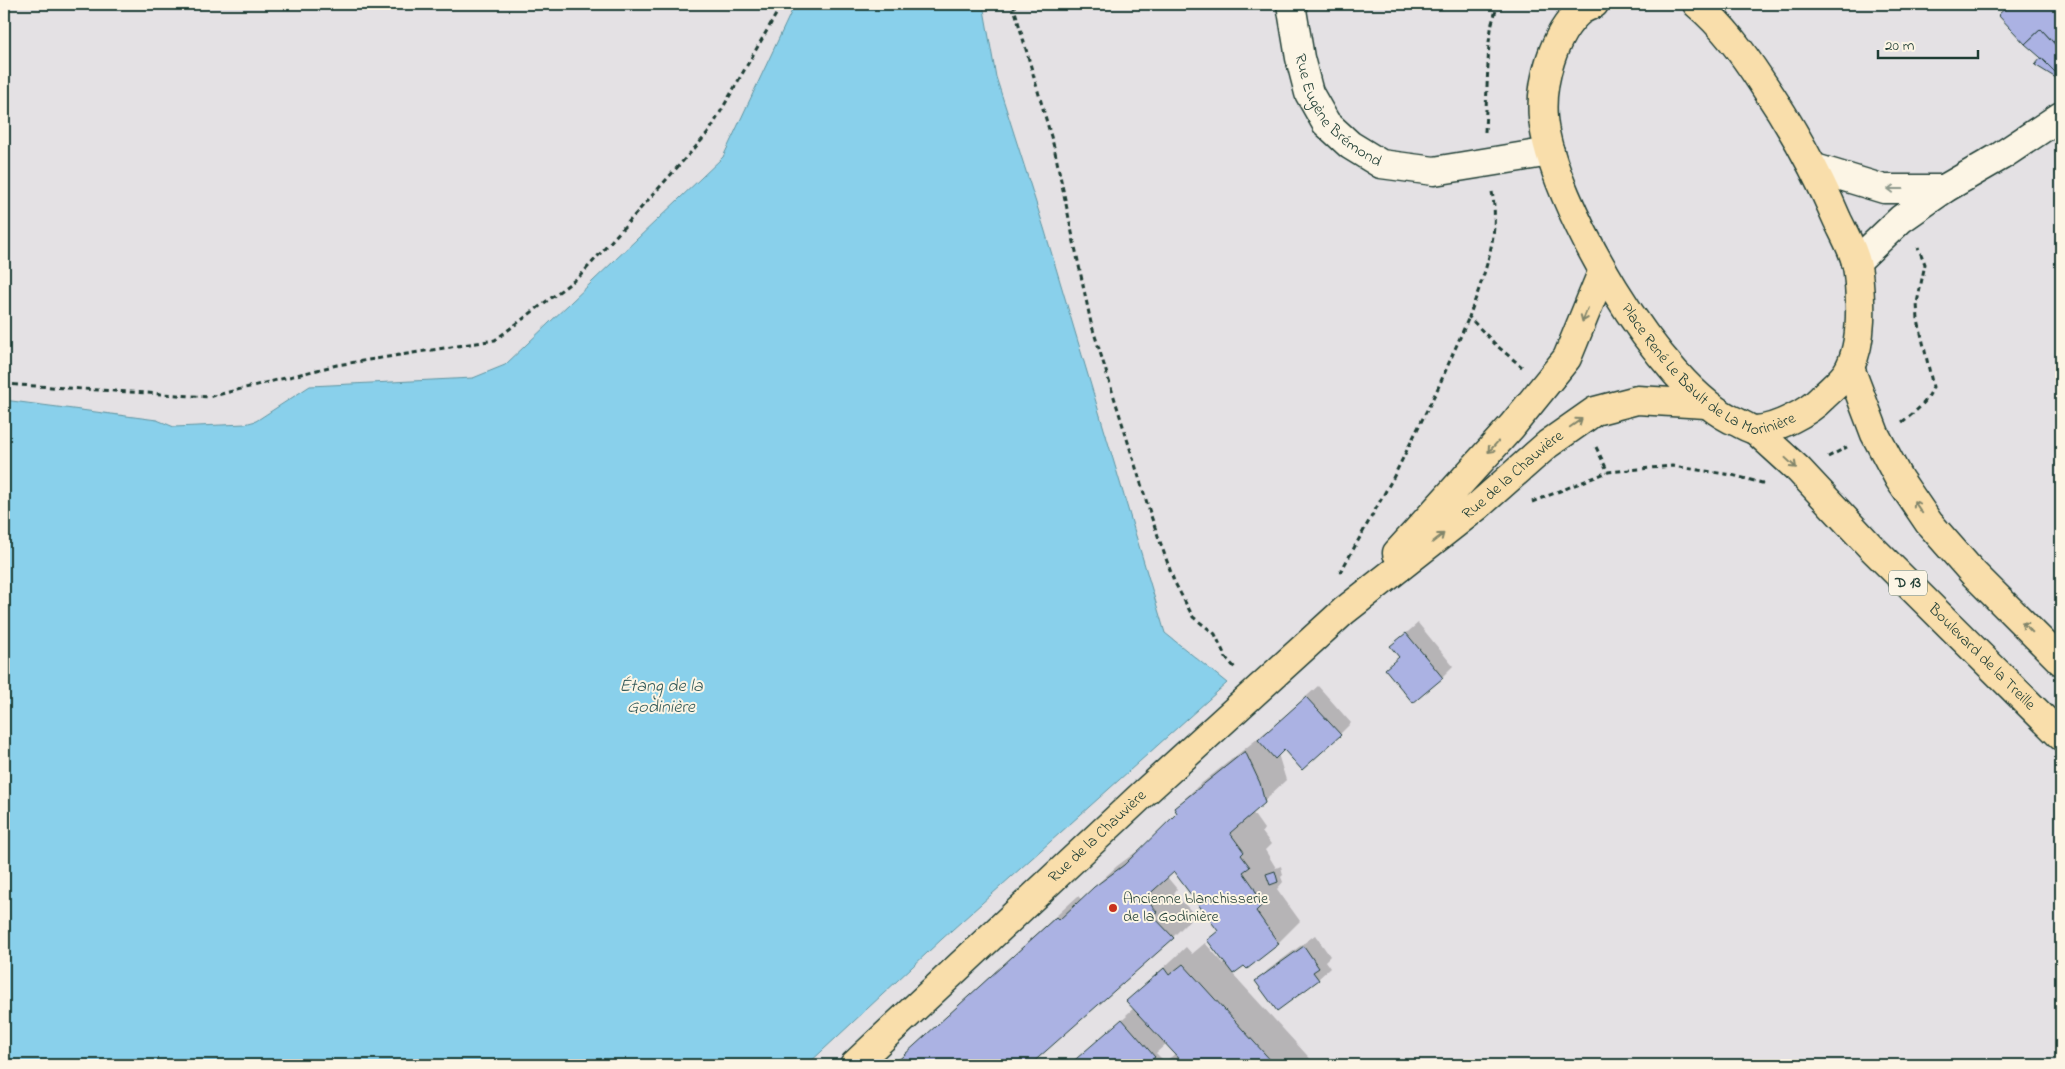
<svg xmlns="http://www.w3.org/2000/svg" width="2065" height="1069" font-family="'Indie Flower',sans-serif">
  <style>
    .water { fill: #89d0eb; stroke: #5f95a2 }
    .shadow { fill: #0003; fill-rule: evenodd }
    .building { fill: #abb2e3; stroke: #1f3d34 }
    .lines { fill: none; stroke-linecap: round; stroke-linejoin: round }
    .minor-casing { stroke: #1f3d34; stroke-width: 31 }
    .major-casing { stroke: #1f3d34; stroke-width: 31 }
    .path { stroke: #1f3d34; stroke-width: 3; stroke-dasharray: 5 4; stroke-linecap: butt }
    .minor { stroke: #fcf5e5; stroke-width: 28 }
    .major { stroke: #f9deab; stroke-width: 28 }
    .oneway { stroke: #8e998c }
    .oneway2 { stroke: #81856a }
    .poi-dot { fill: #c8321e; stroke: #fcf5e5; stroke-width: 2 }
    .labels { text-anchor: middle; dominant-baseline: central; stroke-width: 4; stroke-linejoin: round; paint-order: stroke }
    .shield { fill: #fcf5e5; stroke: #617469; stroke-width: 1 }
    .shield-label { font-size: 15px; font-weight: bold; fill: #1f3d34 }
    .street-label { font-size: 16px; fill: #1f3d34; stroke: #fcf5e5 }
    .poi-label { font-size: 16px; fill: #1f3d34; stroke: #fcf5e5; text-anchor: start }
    .water-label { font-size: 18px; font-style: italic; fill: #345a59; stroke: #fcf5e5 }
  </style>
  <rect width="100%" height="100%" fill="#e4e1e4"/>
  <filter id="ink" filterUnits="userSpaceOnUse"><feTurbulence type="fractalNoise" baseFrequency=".02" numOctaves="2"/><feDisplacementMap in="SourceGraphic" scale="10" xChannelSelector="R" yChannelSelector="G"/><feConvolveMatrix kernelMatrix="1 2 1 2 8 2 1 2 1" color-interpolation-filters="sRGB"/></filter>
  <g filter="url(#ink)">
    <!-- water -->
    <path class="water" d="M795,4H983L996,77L1044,228L1165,633L1227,683L942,939L807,1065H4V400L157,420L174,427L245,424L256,421L310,386L473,378L505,365L723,157Z"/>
    <!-- shadow -->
    <g class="shadow">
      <path d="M2011,4H2061L2060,79L2037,65L2043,58L2000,15Z"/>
      <path d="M1418,623L1453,666L1442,677L1400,656L1392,646Z"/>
      <path d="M1318,686L1351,723L1340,734L1285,748L1278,754L1286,780L1252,812L1264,829L1262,832L1271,844L1265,850L1276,868L1281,866L1283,875L1281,877L1283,882L1277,889L1300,921L1278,943L1232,973L1316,1065H1071L1127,1016L1126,1015L1134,1008L1128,1001L1186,947L1192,954L1205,943L1224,964L1226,963L1219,930L1174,870L1167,877L1177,889L1174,893L1195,915L1173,937L1028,1065H893L1078,896L1081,899L1117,866L1147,844L1178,813L1175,808L1197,787L1267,731V732ZM1167,1043L1176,1053L1165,1062L1156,1053Z"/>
      <path d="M1315,935L1330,956L1325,961L1330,968L1318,979L1257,981L1268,970Z"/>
    </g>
    <!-- building -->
    <g class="building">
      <path d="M2010,4H2061V34L2053,42L2041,29L2025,44L1998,15Z"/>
      <path d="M2041,29L2061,51L2060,81L2056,78L2058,75L2045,64L2047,63L2025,44Z"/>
      <path d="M2061,34V51L2053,42Z"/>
      <path d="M2041,58L2058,75L2056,78L2035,65Z"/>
      <path d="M1406,633L1443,678L1413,703L1385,669L1399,657L1390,646Z"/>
      <path d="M1306,697L1341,735L1302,770L1284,750L1275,759L1258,740Z"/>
      <path d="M1245,751L1260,783L1265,803L1230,833L1244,852L1241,855L1250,867L1243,872L1253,886L1262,905L1256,911L1279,944L1247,969L1244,966L1233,974L1207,940L1218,931L1174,872L1145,898L1157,912L1152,915L1174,938L1030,1065H893L1056,917L1059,920L1094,887L1124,865L1177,813L1174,808Z"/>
      <path d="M1275,871L1278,882L1270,885L1266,874Z"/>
      <path d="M1304,946L1319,968L1313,972L1319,980L1277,1011L1255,981Z"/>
      <path d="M1183,964L1244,1031L1275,1065H1185L1126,1001L1164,968L1169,975Z"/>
      <path d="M1122,1019L1155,1057L1146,1065H1069Z"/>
    </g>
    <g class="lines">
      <defs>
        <g id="minor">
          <path id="s1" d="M1291,4L1300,58L1309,93L1326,123L1350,145L1381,164L1434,171L1550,152"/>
          <path d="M1815,168L1884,189H1944"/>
          <path d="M1856,262L1901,219L1944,189L2001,156L2061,116"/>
        </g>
        <g id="major">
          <path id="s2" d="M1594,4C1590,6 1584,8 1580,11C1553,34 1540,84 1543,118C1550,199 1661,391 1737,422C1743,425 1751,430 1756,430C1776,429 1809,412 1822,398C1831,389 1845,379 1850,367C1863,340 1861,302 1858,273C1856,254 1845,236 1837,219C1816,170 1791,125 1761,81C1742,52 1723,26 1697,4"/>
          <path d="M1850,368L1875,434L1899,479L1929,523L1973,573L2061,661"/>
          <path id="s3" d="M1755,430L1799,470L1871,547L2061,736"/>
          <path d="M1397,553L1512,426L1567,358L1603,270"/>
          <path id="s4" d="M854,1065L1142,795L1344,611L1479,505L1548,444L1595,411L1637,400L1706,404"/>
        </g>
      </defs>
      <!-- minor casing -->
      <use href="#minor" class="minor-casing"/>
      <!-- major casing -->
      <use href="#major" class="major-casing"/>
      <!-- path -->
      <g class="path">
        <path d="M1013,4L1054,147L1091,323L1151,516L1174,581L1193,617L1215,634L1226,658L1236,669"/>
        <path d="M1485,132L1489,42L1492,23L1498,4"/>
        <path d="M1492,192C1501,235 1483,277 1469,317L1496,345L1522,367"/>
        <path d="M4,384L209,397L337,365L495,340L580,276L709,132L782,4"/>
        <path d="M1902,422C1915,412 1927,403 1933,387L1918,320L1917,303L1925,264L1918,247"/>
        <path d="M1596,447L1608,472L1672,466L1732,475L1762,483L1767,482"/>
        <path d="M1828,457L1847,447"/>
        <path d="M1532,502L1608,472"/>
        <path d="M1340,573L1393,478L1438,388L1469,317"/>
      </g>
      <!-- minor -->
      <use href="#minor" class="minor"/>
      <!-- major -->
      <use href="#major" class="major"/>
    </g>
    <!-- one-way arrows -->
    <defs><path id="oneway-shaft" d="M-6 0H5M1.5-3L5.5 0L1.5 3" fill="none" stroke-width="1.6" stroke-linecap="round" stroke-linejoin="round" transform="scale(1.25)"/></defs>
    <use class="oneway" href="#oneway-shaft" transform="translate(1895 189) rotate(-180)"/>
    <g class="oneway2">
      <use href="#oneway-shaft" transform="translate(1585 315) rotate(112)"/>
      <use href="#oneway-shaft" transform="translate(1576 423) rotate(-35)"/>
      <use href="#oneway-shaft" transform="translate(1493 447) rotate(132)"/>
      <use href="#oneway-shaft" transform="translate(1791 463) rotate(43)"/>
      <use href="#oneway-shaft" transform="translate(1918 507) rotate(-124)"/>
      <use href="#oneway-shaft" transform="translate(1438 538) rotate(-38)"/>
      <use href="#oneway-shaft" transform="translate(2027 627) rotate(-135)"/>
    </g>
  </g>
  <!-- markers -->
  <circle class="poi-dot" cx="1113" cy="908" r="5"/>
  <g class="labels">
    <!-- shield labels -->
    <rect class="shield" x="1889" y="570.5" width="38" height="25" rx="4"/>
    <g class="shield-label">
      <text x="1908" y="583">D 13</text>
    </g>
    <!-- street labels -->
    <g class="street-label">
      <text stroke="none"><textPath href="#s1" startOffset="122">Rue Eugène Brémond</textPath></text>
      <text stroke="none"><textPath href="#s2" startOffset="451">Place René Le Bault de La Morinière</textPath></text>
      <text stroke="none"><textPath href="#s4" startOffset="885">Rue de la Chauvière</textPath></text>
      <text stroke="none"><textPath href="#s3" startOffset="321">Boulevard de la Treille</textPath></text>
      <text stroke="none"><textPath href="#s4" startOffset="334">Rue de la Chauvière</textPath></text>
    </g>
    <!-- poi labels -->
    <g class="poi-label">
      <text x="1123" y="899">Ancienne blanchisserie<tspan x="1123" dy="18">de la Godinière</tspan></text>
    </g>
    <!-- water labels -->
    <g class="water-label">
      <text x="661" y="687">Étang de la<tspan x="661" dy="21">Godinière</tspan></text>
    </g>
  </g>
  <!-- margin -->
  <rect width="2065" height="1069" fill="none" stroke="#fcf5e5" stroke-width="20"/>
  <rect x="10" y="10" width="2045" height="1049" fill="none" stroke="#1f3d34" stroke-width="2" filter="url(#ink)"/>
  <!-- scale -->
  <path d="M1878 50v8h100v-8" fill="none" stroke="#1f3d34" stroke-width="2.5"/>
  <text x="1885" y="50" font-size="15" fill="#1f3d34" stroke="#fcf5e5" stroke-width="4" paint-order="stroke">20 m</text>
</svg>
